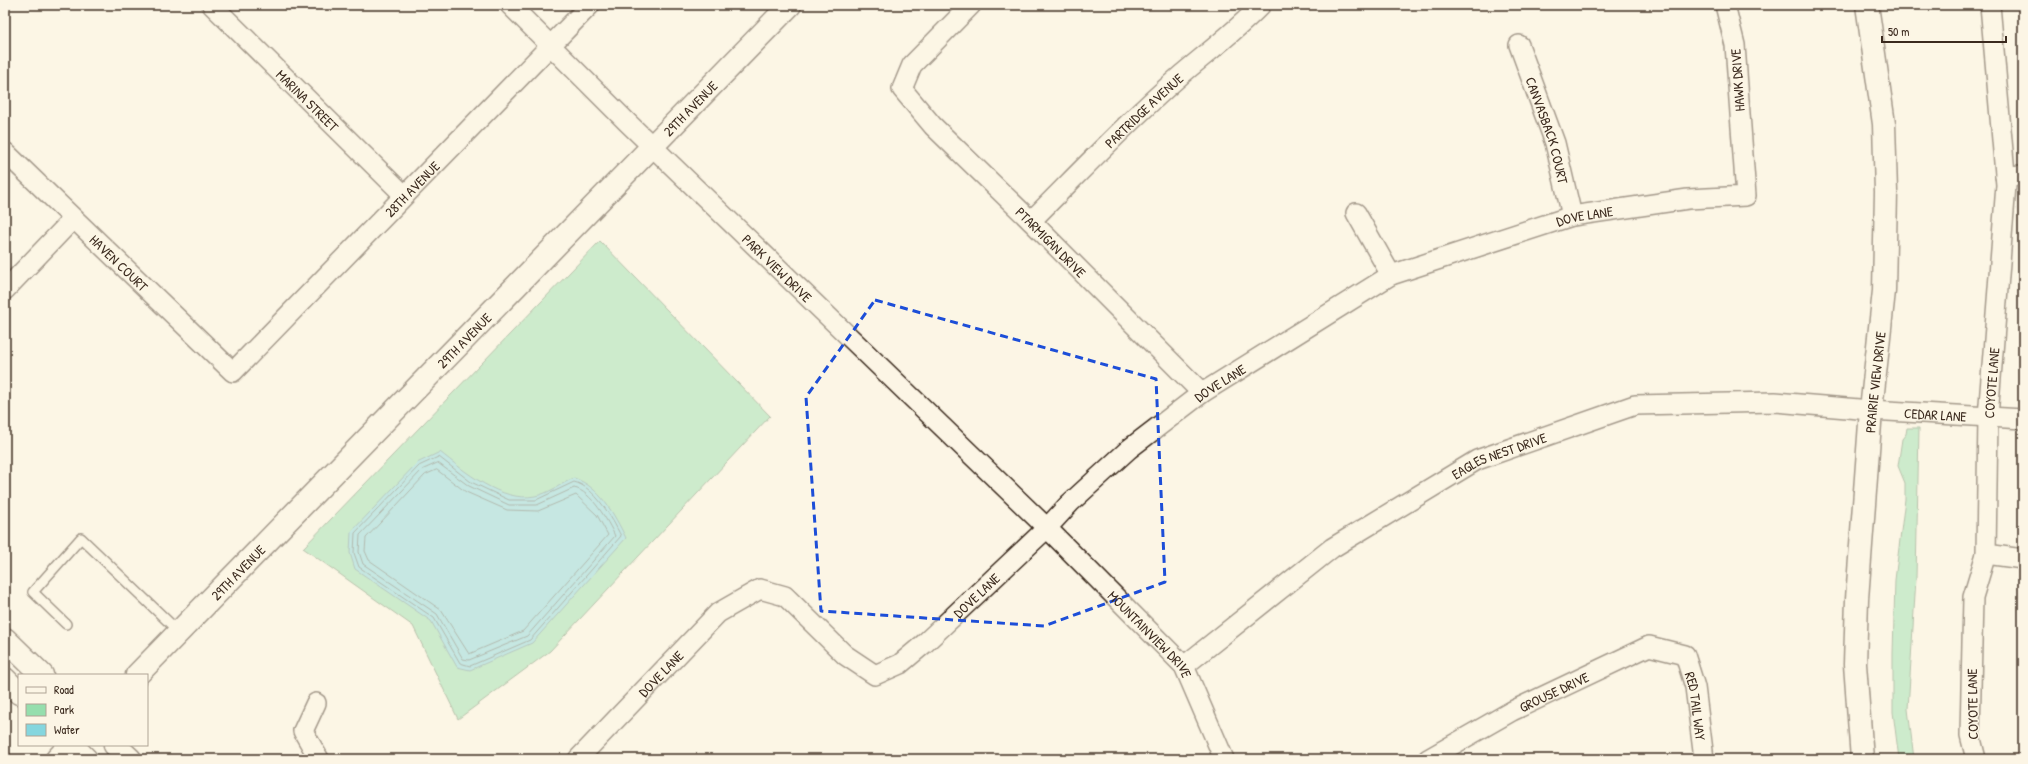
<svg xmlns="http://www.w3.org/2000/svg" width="2028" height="764" font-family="'Patrick Hand',sans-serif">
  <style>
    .green { fill: #95dead; stroke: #688466 }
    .water { fill: #85d6de; stroke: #679191 }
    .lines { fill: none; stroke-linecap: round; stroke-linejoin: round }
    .shore { stroke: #596f6b; stroke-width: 1 }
    .lane-casing { stroke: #3b2a1e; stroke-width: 12 }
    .street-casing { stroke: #3b2a1e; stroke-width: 22 }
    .secondary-casing { stroke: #3b2a1e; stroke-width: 25 }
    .lane { stroke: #fcf5e5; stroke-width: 9 }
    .street { stroke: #fcf5e5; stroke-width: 19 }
    .secondary { stroke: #fcf5e5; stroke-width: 22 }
    .marked { fill: none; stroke: #1d4ed8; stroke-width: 3; stroke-dasharray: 8 5; stroke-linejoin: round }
    .labels { text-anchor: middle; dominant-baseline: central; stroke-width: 3; stroke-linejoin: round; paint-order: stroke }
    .street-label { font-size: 14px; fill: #3b2a1e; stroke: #fcf5e5 }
  </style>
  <rect width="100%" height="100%" fill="#fcf5e5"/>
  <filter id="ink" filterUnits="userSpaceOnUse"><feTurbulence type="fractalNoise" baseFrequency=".025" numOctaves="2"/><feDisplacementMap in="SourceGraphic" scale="8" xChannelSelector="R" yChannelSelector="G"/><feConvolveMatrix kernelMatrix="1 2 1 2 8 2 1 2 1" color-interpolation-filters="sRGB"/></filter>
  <g filter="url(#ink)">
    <!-- green -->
    <g class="green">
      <path d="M600,241L770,416L550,651L458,719L413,626L303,548Z"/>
      <path d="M1907,428H1919L1916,578L1908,709L1914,759H1899L1893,712V654L1895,580L1905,499V483L1898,466L1902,439L1906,434Z"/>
    </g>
    <!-- water -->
    <path class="water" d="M440,452C464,471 502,503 535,496C548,494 562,483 574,478C600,487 614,514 626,538L532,643L470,670L457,667L431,621L355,569L350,553L351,532L417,463Z"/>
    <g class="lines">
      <!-- shore -->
      <g class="shore">
        <path d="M439,457L471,482L509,500H536L574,482C595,487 612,518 621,536L530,640L470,666L460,663L434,618L359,567L354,553L355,533L419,466Z"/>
        <path d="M438,463L469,486L509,505H537L574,488C591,491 608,521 615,536L527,636L469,660L463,659L437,614L363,564L359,552L360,535L422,470Z"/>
        <path d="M437,470L466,492L507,510L538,511L576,495L597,515L608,535L523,631L469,654L441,610L369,560L365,551L366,538L425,475Z"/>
      </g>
      <defs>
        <path id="lane" d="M66,624L33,592L81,538L179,632"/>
        <g id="street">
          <path id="s1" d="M212,5L404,195"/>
          <path id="s2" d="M510,5L627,122L1047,528L1184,666L1224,759"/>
          <path id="s3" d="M971,5L912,65L902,89L933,126L1031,221L1202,393"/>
          <path id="s4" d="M1519,45L1555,143L1572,216"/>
          <path id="s5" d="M5,152L233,372L590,5"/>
          <path d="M2005,176L2023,175"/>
          <path d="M1356,213L1391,275"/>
          <path id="s6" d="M1031,221C1080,172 1128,121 1181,75C1208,52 1236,31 1261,5"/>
          <path d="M5,290L73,219"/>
          <path d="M1986,554L2023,559"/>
          <path id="s7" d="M1184,666L1332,548L1477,460L1635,405L1775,402L1871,410L2023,419"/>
          <path d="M316,703L303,731L319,759"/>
          <path id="s8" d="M578,759L718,613L760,589L785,596L845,655L875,675L900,664L925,643L1047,528L1070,503L1129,449L1202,393L1391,275L1572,216L1688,199L1746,196L1735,45L1725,5"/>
          <path id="s9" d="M1428,759L1512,711L1649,646L1685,655L1695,687L1704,759"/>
          <path id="s10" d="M1976,759L1970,735L1973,597L1986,554L1988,417L2006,185L1990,5"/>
        </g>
        <g id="secondary">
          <path d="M5,639L42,675"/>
          <path id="s11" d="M137,675L790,5"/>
          <path d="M5,679L19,693"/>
          <path d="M72,745L86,759"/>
          <path d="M115,745L130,759"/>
          <path d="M57,759L70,745"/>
          <path id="s12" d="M1862,759L1855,664L1857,599L1871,410L1884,291L1886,192L1884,124L1867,5"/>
        </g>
      </defs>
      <!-- lane casing -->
      <use href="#lane" class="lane-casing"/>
      <!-- street casing -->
      <use href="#street" class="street-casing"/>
      <!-- secondary casing -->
      <use href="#secondary" class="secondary-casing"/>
      <!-- lane -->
      <use href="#lane" class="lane"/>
      <!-- street -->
      <use href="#street" class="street"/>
      <!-- secondary -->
      <use href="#secondary" class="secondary"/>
    </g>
  </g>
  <!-- marked area -->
  <path d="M0 0H2028V764H0ZM875,300L1156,379L1165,582L1044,626L821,611L806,397Z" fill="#fcf5e5" fill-opacity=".55" fill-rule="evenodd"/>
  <path class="marked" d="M875,300L1156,379L1165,582L1044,626L821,611L806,397Z"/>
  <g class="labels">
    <!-- street labels -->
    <g class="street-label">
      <text transform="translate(1737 80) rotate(-94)">HAWK DRIVE</text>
      <text stroke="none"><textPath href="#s1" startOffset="135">MARINA STREET</textPath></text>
      <text stroke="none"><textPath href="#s11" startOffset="792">29TH AVENUE</textPath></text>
      <text stroke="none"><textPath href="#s6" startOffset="158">PARTRIDGE AVENUE</textPath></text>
      <text stroke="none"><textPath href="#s4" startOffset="90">CANVASBACK COURT</textPath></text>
      <text stroke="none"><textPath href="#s5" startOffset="573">28TH AVENUE</textPath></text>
      <text stroke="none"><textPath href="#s8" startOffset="1256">DOVE LANE</textPath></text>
      <text stroke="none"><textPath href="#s3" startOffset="324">PTARMIGAN DRIVE</textPath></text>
      <text stroke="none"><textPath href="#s5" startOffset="159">HAVEN COURT</textPath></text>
      <text stroke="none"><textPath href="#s2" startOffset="375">PARK VIEW DRIVE</textPath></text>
      <text stroke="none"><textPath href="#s11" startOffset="468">29TH AVENUE</textPath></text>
      <text stroke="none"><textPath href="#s12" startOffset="378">PRAIRIE VIEW DRIVE</textPath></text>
      <text stroke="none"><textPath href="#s8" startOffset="851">DOVE LANE</textPath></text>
      <text stroke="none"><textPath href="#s10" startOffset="379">COYOTE LANE</textPath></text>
      <text stroke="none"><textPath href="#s7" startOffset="827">CEDAR LANE</textPath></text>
      <text stroke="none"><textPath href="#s7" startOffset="381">EAGLES NEST DRIVE</textPath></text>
      <text stroke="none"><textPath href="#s11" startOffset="144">29TH AVENUE</textPath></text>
      <text stroke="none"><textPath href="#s8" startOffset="527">DOVE LANE</textPath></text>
      <text stroke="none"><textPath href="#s2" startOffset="898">MOUNTAINVIEW DRIVE</textPath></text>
      <text stroke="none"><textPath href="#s8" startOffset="119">DOVE LANE</textPath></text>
      <text stroke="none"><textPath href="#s9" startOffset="143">GROUSE DRIVE</textPath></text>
      <text transform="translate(1972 704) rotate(-91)">COYOTE LANE</text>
      <text stroke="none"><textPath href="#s9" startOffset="338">RED TAIL WAY</textPath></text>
    </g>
  </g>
  <!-- margin -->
  <rect width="2028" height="764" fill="none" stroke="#fcf5e5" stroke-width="20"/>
  <rect x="10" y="10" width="2008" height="744" fill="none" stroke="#3b2a1e" stroke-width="1.5" filter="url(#ink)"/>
  <!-- legend -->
  <rect x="18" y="674" width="130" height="72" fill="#fcf5e5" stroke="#afa495"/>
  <rect x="26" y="687" width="20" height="6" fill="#fcf5e5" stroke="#afa495"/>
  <text x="54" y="694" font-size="12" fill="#3b2a1e">Road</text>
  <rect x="26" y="704" width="20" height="12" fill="#95dead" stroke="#afa495"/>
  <text x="54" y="714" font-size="12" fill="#3b2a1e">Park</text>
  <rect x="26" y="724" width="20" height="12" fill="#85d6de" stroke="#afa495"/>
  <text x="54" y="734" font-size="12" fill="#3b2a1e">Water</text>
  <!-- scale -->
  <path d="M1882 36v6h124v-6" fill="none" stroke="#3b2a1e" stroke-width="2"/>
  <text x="1888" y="36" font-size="12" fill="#3b2a1e" stroke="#fcf5e5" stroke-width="3" paint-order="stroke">50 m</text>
</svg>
